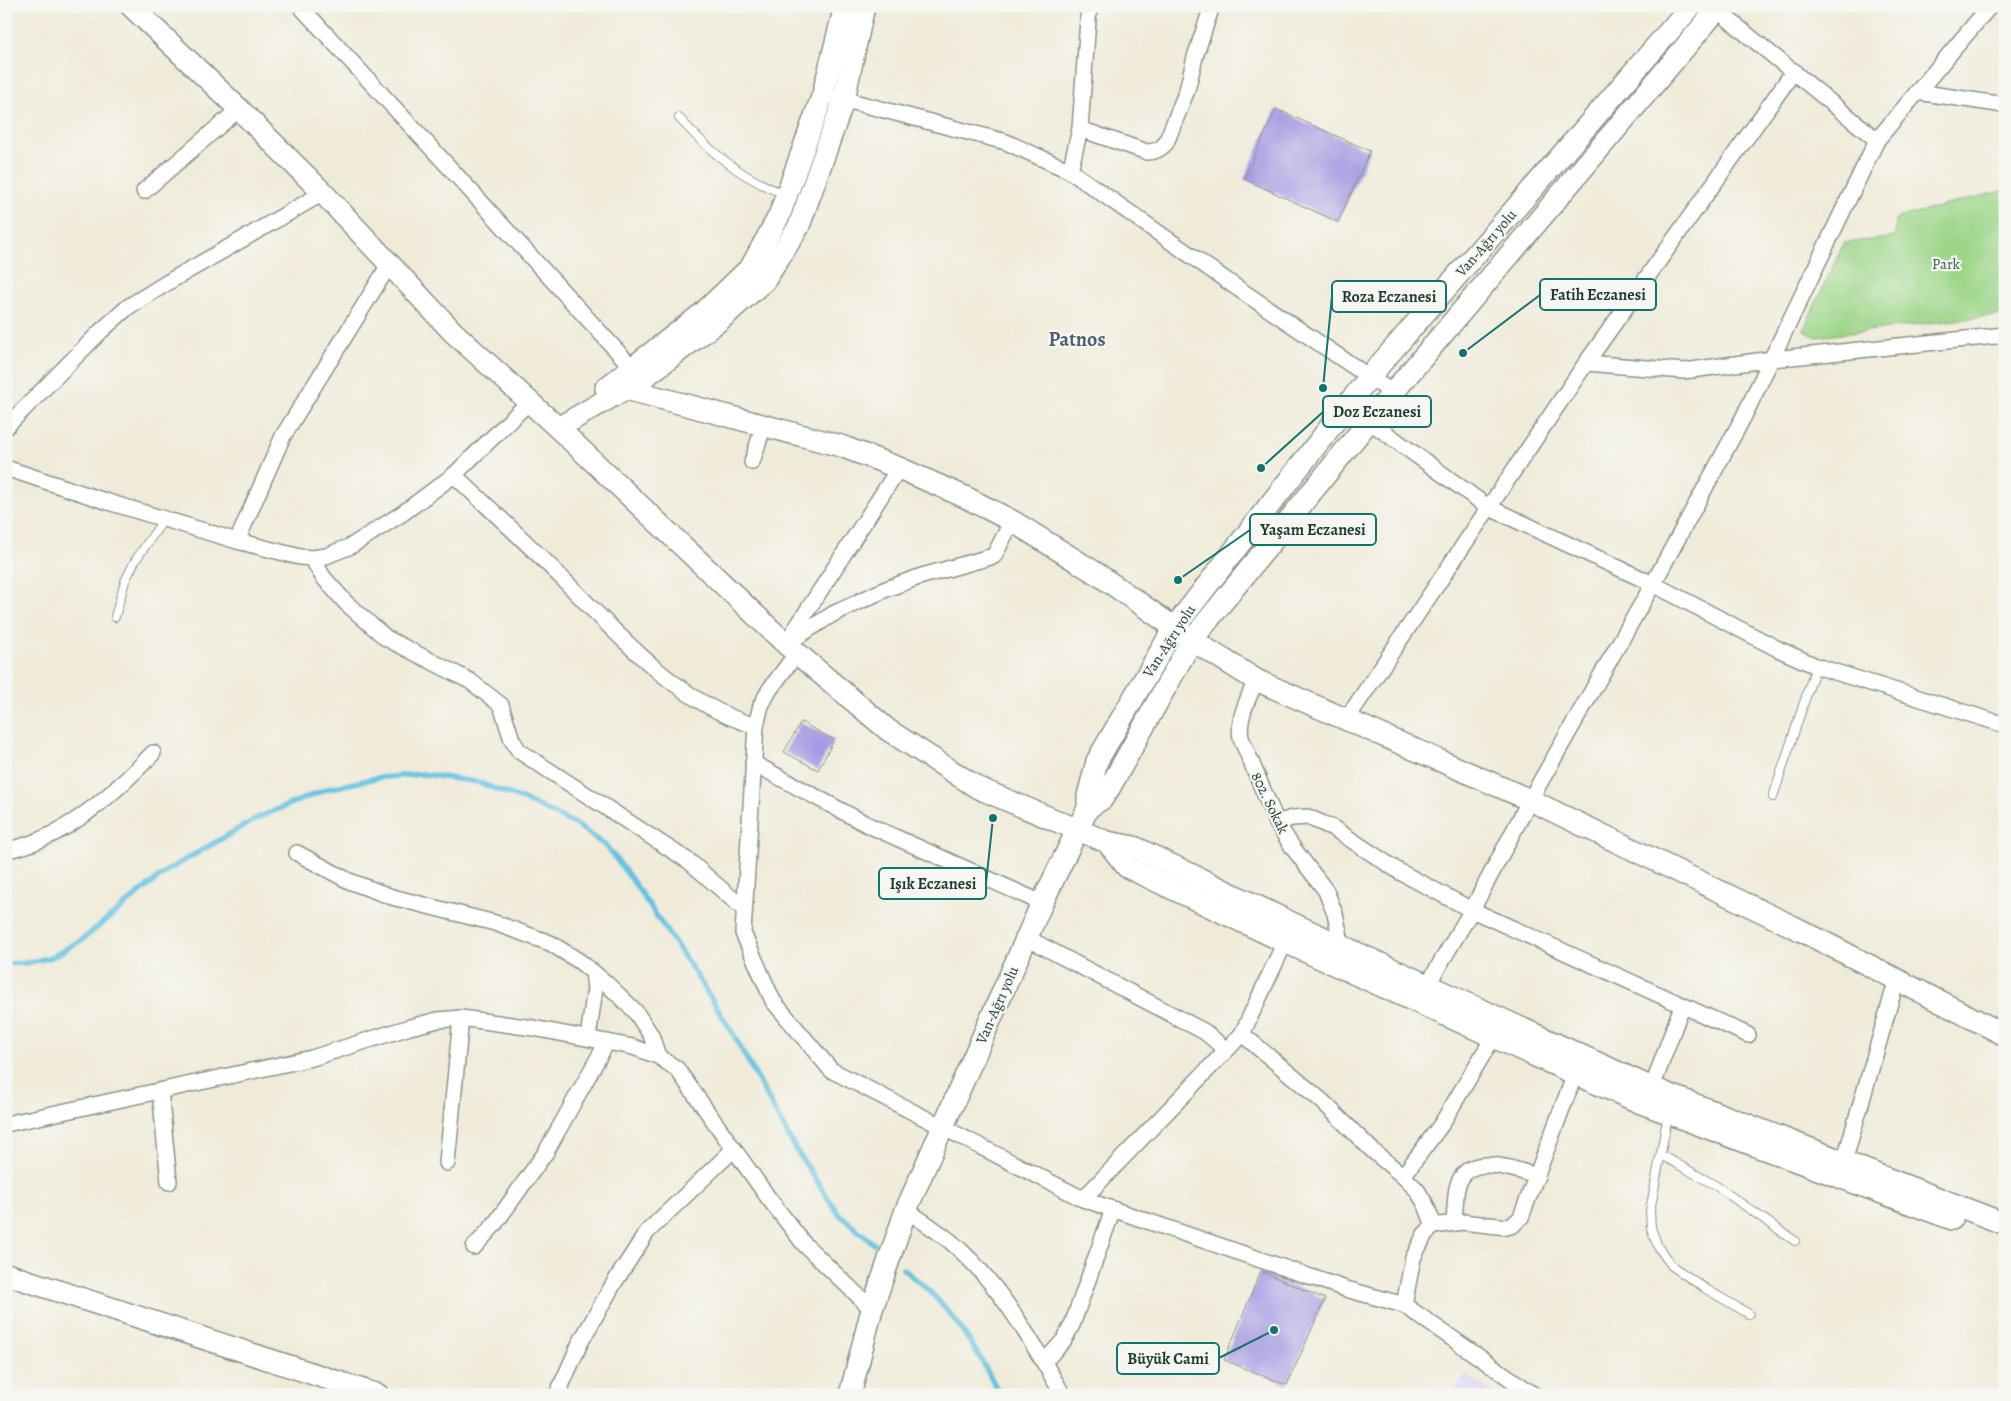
<svg xmlns="http://www.w3.org/2000/svg" width="2011" height="1401" font-family="Alegreya,serif">
  <style>
    .built { fill: #ded5f6 }
    .green { fill: #9dd689; stroke: #5e8a5e }
    .lines { fill: none; stroke-linecap: round; stroke-linejoin: round }
    .stream { stroke: #63c3e1; stroke-width: 5.5 }
    .building { fill: #a59ae2 }
    .lane-casing { stroke: #889486; stroke-width: 10 }
    .street-casing { stroke: #889486; stroke-width: 18 }
    .secondary-casing { stroke: #889486; stroke-width: 24 }
    .lane { stroke: #fff; stroke-width: 8 }
    .street { stroke: #fff; stroke-width: 15 }
    .secondary { stroke: #fff; stroke-width: 21 }
    .labels { text-anchor: middle; dominant-baseline: central; stroke-width: 4.5; stroke-linejoin: round; paint-order: stroke }
    .street-label { font-size: 15px; fill: #1f3d34; stroke: #f6f6f2 }
    .park-label { font-size: 15px; fill: #385c45; stroke: #f6f6f2 }
    .district-label { font-size: 20px; font-weight: bold; fill: #4e5e71; stroke: #f6f6f2 }
    .leader { fill: none; stroke: #0f766e; stroke-width: 2 }
    .callout-dot { fill: #0f766e; stroke: #f6f6f2; stroke-width: 2 }
    .callout { fill: #f6f6f2; stroke: #0f766e; stroke-width: 2 }
    .callout-label { font-size: 16px; text-anchor: middle; font-weight: bold; fill: #1f3d34 }
  </style>
  <rect width="100%" height="100%" fill="#f6f6f2"/>
  <filter id="ink" filterUnits="userSpaceOnUse"><feTurbulence type="fractalNoise" baseFrequency=".02" numOctaves="2"/><feDisplacementMap in="SourceGraphic" scale="10" xChannelSelector="R" yChannelSelector="G"/><feConvolveMatrix kernelMatrix="1 2 1 2 8 2 1 2 1" color-interpolation-filters="sRGB"/></filter>
  <filter id="wash" filterUnits="userSpaceOnUse"><feTurbulence type="fractalNoise" baseFrequency=".0096" numOctaves="4" result="noise"/><feDisplacementMap in="SourceGraphic" scale="20" xChannelSelector="R" yChannelSelector="G"/><feGaussianBlur stdDeviation="1.12" result="paint"/><feColorMatrix in="noise" values="0 0 0 0 0 0 0 0 0 0 0 0 0 0 0 0 0 1.4 0 .05"/><feComposite in="paint" operator="in"/></filter>
  <g filter="url(#wash)">
    <rect width="100%" height="100%" fill="#f0ebd9"/>
    <!-- built -->
    <path class="built" d="M1465,1374L1497,1395H1451Z"/>
    <!-- green -->
    <path class="green" d="M2005,190V314L1816,337L1803,330L1844,243L1895,237L1896,218Z"/>
    <g class="lines">
      <!-- stream -->
      <g class="stream">
        <path d="M6,964L26,963L52,957L83,939L168,870L259,817L327,789L377,778L422,774L477,782L525,800L577,825L607,847L632,880L688,962L731,1030L796,1150L838,1213L874,1244"/>
        <path d="M903,1269C914,1278 926,1287 935,1297C963,1326 982,1360 1000,1395"/>
      </g>
    </g>
    <g id="blocks">
      <!-- building -->
      <g class="building">
        <path d="M1276,109L1370,151L1338,222L1244,179Z"/>
        <path d="M801,722L834,740L818,770L784,752Z"/>
        <path d="M1261,1271L1325,1299L1287,1385L1224,1360Z"/>
      </g>
    </g>
  </g>
  <g filter="url(#ink)">
    <use href="#blocks" fill-opacity="0" stroke="#889486" stroke-width="1"/>
    <g class="lines">
      <defs>
        <g id="lane">
          <path d="M679,118C707,149 744,180 785,194"/>
          <path d="M115,617L125,581L135,561L164,519"/>
          <path d="M1773,797L1816,666"/>
          <path d="M1668,1115L1650,1211L1651,1228L1658,1247L1672,1266L1706,1289L1749,1314"/>
          <path d="M1661,1155L1715,1185L1795,1241"/>
        </g>
        <g id="street">
          <path d="M300,6L448,166L639,375"/>
          <path d="M1707,7L1717,10L1877,140"/>
          <path d="M1917,92L2005,105"/>
          <path d="M835,97L1006,142L1070,171L1233,285L1393,393"/>
          <path d="M1080,129L1147,152C1156,152 1161,149 1166,143L1187,90L1195,57L1212,6"/>
          <path d="M1070,171L1080,129L1089,6"/>
          <path d="M144,191L239,109"/>
          <path d="M1586,363L1684,371L1772,359L2005,335"/>
          <path d="M1369,421L1488,507L1653,584L1778,649L1816,666L2005,725"/>
          <path d="M6,427L101,331L128,307L170,281L323,193"/>
          <path d="M752,462L764,425"/>
          <path d="M6,468L105,501L237,541L300,557L312,558L326,556L351,546L403,513L454,475L529,402"/>
          <path d="M454,475C488,507 523,539 556,572C612,628 678,705 756,726"/>
          <path d="M237,541L283,436L389,265"/>
          <path d="M312,558L323,577L346,603L386,638L470,681L501,705L512,740L519,751L690,862L744,909"/>
          <path d="M789,639L899,468"/>
          <path d="M786,644L833,614L886,589L922,576L994,556L1012,521"/>
          <path d="M797,653L770,689L761,705L756,726L743,933L773,1001L831,1070L1083,1199L1346,1289L1404,1305L1534,1395"/>
          <path d="M1256,680C1249,697 1237,719 1241,738L1277,823L1293,848L1326,891L1335,914L1342,946"/>
          <path d="M1346,720L1586,363L1794,71"/>
          <path d="M753,763L866,824L1042,903"/>
          <path d="M1277,823L1292,818L1308,817L1333,828L1400,872L1472,910L1748,1035"/>
          <path d="M6,850C62,841 115,793 153,753"/>
          <path d="M297,853L349,881L392,897L495,923L550,943L579,961L605,982L635,1011L651,1035L658,1056"/>
          <path d="M1027,938L1205,1032L1226,1050"/>
          <path d="M1422,994L1472,910L1530,800L1653,584L1744,416L1877,140L1990,6"/>
          <path d="M1242,1034L1322,1101L1373,1151L1403,1176L1417,1190L1426,1205L1434,1226"/>
          <path d="M588,1038L595,988L593,972"/>
          <path d="M1652,1088L1682,1006"/>
          <path d="M160,1091L169,1182"/>
          <path d="M6,1124L312,1058L410,1027L438,1020L461,1018L533,1028L633,1047L658,1056L677,1069L767,1196L804,1244L872,1309"/>
          <path d="M1844,1162L1897,979"/>
          <path d="M447,1163L461,1018"/>
          <path d="M1403,1176L1441,1125L1494,1036"/>
          <path d="M1083,1199L1242,1034L1285,942L1290,936"/>
          <path d="M906,1210C921,1220 936,1230 950,1241C999,1282 1031,1340 1063,1395"/>
          <path d="M1454,1223C1455,1212 1455,1199 1457,1188C1467,1150 1511,1169 1537,1176"/>
          <path d="M474,1247L494,1225L546,1152L607,1042"/>
          <path d="M1404,1305L1413,1258L1425,1234L1434,1226L1462,1222L1507,1227L1513,1225L1521,1217L1575,1074"/>
          <path d="M1044,1362L1064,1340L1072,1325L1113,1209"/>
          <path d="M557,1395L580,1343L614,1283L647,1232L734,1149"/>
        </g>
        <g id="secondary">
          <path d="M131,6L239,109L323,193L453,332L558,428L786,644L888,730L978,788L1107,842L1134,847L1298,926L1652,1088L2005,1224"/>
          <path d="M606,388L626,389L841,446L899,468L965,497L1012,521L1099,575L1192,640L1256,680L1530,800L1800,930L2005,1035"/>
          <path d="M606,388L703,313L751,267L779,216L823,94L845,6"/>
          <path d="M558,428L642,379L720,320L765,280L799,226L844,99L864,6"/>
          <path d="M1088,808L1102,799L1110,787L1192,640L1369,421L1720,6"/>
          <path d="M1107,842L1127,867L1285,942L1575,1074L1641,1103L1952,1219"/>
          <path d="M6,1274L378,1395"/>
          <path d="M850,1395L872,1309L906,1210L1042,903L1088,808V796L1097,761L1174,628L1370,376L1691,6"/>
        </g>
      </defs>
      <!-- lane casing -->
      <use href="#lane" class="lane-casing"/>
      <!-- street casing -->
      <use href="#street" class="street-casing"/>
      <!-- secondary casing -->
      <use href="#secondary" class="secondary-casing"/>
      <!-- lane -->
      <use href="#lane" class="lane"/>
      <!-- street -->
      <use href="#street" class="street"/>
      <!-- secondary -->
      <use href="#secondary" class="secondary"/>
    </g>
  </g>
  <g class="labels">
    <!-- street labels -->
    <g class="street-label">
      <text transform="translate(1486 243) rotate(-49)">Van-Ağrı yolu</text>
      <text transform="translate(1169 641) rotate(-57)">Van-Ağrı yolu</text>
      <text transform="translate(1270 803) rotate(64)">802. Sokak</text>
      <text transform="translate(997 1005) rotate(-66)">Van-Ağrı yolu</text>
    </g>
    <!-- park labels -->
    <g class="park-label">
      <text x="1946" y="264">Park</text>
    </g>
    <!-- district labels -->
    <g class="district-label">
      <text x="1077" y="339">Patnos</text>
    </g>
  </g>
  <!-- callouts -->
  <path class="leader" d="M1463 353L1540 295M1323 388L1332 296M1261 468L1323 412M1178 580L1250 530M993 818L986 883M1274 1330L1219 1358"/>
  <g class="callout-dot">
    <circle cx="1463" cy="353" r="5"/>
    <circle cx="1323" cy="388" r="5"/>
    <circle cx="1261" cy="468" r="5"/>
    <circle cx="1178" cy="580" r="5"/>
    <circle cx="993" cy="818" r="5"/>
    <circle cx="1274" cy="1330" r="5"/>
  </g>
  <g class="callout">
    <rect x="1540" y="279" width="116" height="31" rx="5"/>
    <rect x="1332" y="281" width="114" height="31" rx="5"/>
    <rect x="1323" y="396" width="108" height="31" rx="5"/>
    <rect x="1250" y="514" width="126" height="31" rx="5"/>
    <rect x="879" y="868" width="107" height="31" rx="5"/>
    <rect x="1117" y="1343" width="102" height="31" rx="5"/>
  </g>
  <g class="callout-label">
    <text x="1598" y="300">Fatih Eczanesi</text>
    <text x="1389" y="302">Roza Eczanesi</text>
    <text x="1377" y="417">Doz Eczanesi</text>
    <text x="1313" y="535">Yaşam Eczanesi</text>
    <text x="933" y="889">Işık Eczanesi</text>
    <text x="1168" y="1364">Büyük Cami</text>
  </g>
  <!-- margin -->
  <rect width="2011" height="1401" fill="none" stroke="#f6f6f2" stroke-width="25"/>
</svg>
